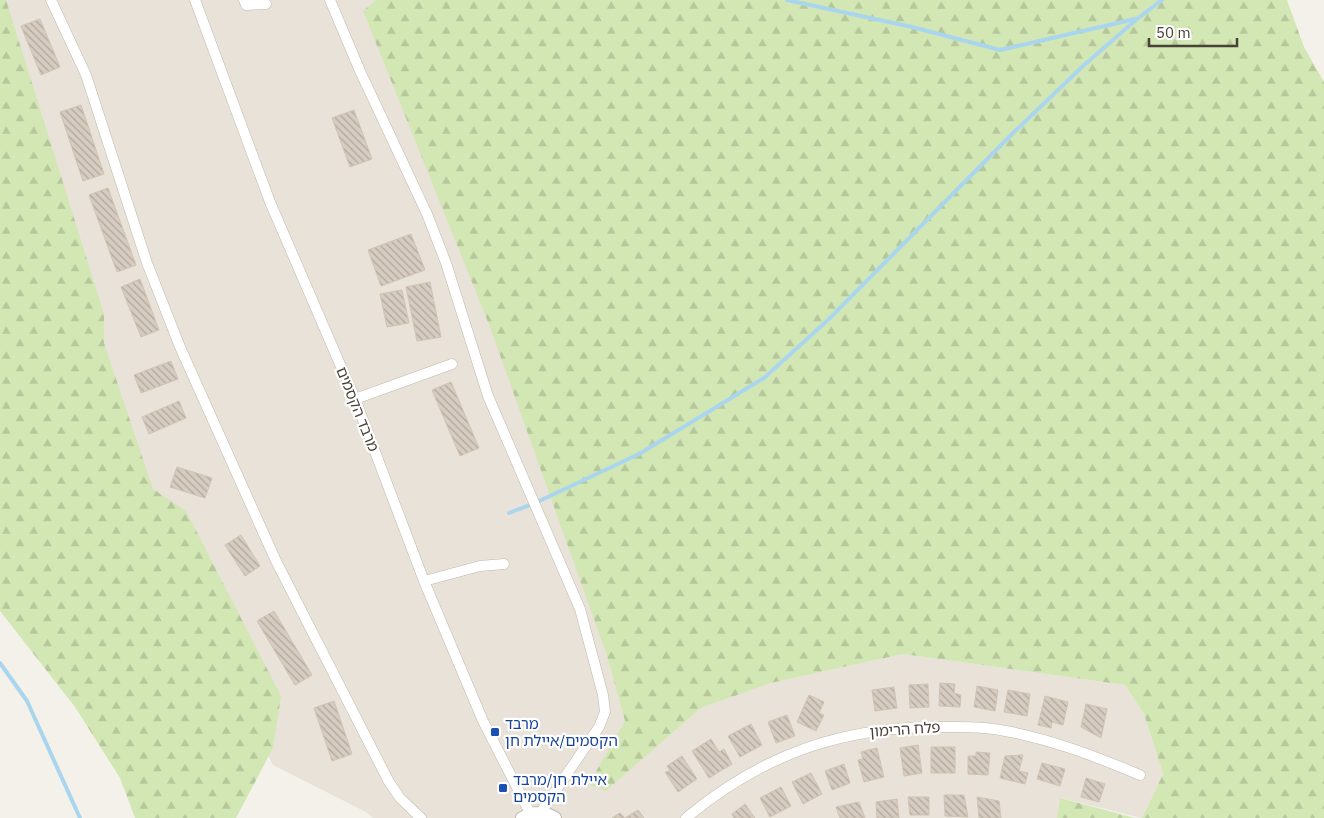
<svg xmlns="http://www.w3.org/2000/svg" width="1324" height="818" font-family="'IBM Plex Sans','Noto Sans Hebrew',sans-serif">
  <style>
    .residential { fill: #e8e2d8 }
    .forest { fill: url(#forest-firs) }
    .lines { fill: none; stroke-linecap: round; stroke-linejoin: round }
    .stream { stroke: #a9d6ee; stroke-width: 4 }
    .building { fill: url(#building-back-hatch); stroke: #d0c3b3 }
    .minor-casing { stroke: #c0b8ad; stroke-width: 11 }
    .tertiary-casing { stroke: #c0b8ad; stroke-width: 14 }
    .minor { stroke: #fff; stroke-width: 10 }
    .tertiary { stroke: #fff; stroke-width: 12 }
    .transit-dot { fill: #1a4fb4; stroke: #fff; stroke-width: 2 }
    .labels { text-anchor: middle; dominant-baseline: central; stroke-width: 4.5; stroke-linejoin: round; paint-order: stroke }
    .street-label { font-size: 15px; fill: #484138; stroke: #fff }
    .transit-label { font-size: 15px; fill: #164399; stroke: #fff; text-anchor: start }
  </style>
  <defs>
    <pattern id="forest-firs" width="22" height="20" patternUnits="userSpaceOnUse" patternTransform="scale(1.25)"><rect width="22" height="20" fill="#d3e7b5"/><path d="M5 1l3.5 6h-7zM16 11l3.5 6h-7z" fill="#b7c79c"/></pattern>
    <pattern id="building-back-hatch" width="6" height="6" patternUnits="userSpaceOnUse" patternTransform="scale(1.25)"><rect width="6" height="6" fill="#d6ccc0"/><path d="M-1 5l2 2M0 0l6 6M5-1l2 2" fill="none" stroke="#b0a79d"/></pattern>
  </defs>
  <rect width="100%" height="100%" fill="#f4f1ea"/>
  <!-- residential -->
  <path class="residential" d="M0,0H465L606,653L625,721L606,791L701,708L771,683L903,654L1125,685L1144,714L1163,774L1142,818L1061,798L1057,818H373L366,812L273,765L0,241Z"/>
  <!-- forest -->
  <g class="forest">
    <path d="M0,0H6L104,314V343L153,489L186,511L281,696L273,748L236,818H135L120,778L75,707L0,611Z"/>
    <path d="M376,0H1287L1304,47L1324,82V818H1142L1163,774L1144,714L1125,685L903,654L771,683L701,708L606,791L589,784L625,721L606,653L490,327L363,11Z"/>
    <path d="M1060,798L1135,818H1057Z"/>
  </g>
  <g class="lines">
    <!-- stream -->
    <g class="stream">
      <path d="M787,0L912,27L1000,50L1135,19"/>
      <path d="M509,513L535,503L639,454L764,378L829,319L1011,135L1083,66L1137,19L1162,0"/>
      <path d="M0,663L27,701L80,818"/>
    </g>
  </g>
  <!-- building -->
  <g class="building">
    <path d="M40,19L60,67L41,75L21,26Z"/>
    <path d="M81,105L104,174L83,181L60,112Z"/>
    <path d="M354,110L372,159L350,167L332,118Z"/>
    <path d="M108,188L136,265L117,272L89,195Z"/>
    <path d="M411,234L425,270L381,286L368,250Z"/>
    <path d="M140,279L159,330L141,337L121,287Z"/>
    <path d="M430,282L441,337L417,341L406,287Z"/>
    <path d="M402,290L409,323L387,327L380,294Z"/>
    <path d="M171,361L178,379L141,393L134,375Z"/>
    <path d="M451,382L479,448L460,456L432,390Z"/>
    <path d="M179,401L186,418L149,434L142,417Z"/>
    <path d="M177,467L212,478L205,498L170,487Z"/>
    <path d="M241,535L260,566L245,576L225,545Z"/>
    <path d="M274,611L312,675L295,685L257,621Z"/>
    <path d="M940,683L955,684L954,693L961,695L960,707L939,706Z"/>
    <path d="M928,684L929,707L910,708L909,685Z"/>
    <path d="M977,686L998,690L995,711L974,707Z"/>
    <path d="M894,687L897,708L875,711L872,690Z"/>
    <path d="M1008,690L1030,694L1027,716L1004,712Z"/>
    <path d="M809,695L824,702L819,713L824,715L816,731L797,722Z"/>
    <path d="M1045,696L1068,702L1063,725L1052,722L1051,728L1038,725Z"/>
    <path d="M334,701L352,754L332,761L314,708Z"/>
    <path d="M1086,704L1107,709L1101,738L1081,727Z"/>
    <path d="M787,715L795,736L776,743L768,722Z"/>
    <path d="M751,724L762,745L740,757L728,736Z"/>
    <path d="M711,739L719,752L724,749L732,764L709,778L692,751Z"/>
    <path d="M918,745L922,773L904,776L900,748Z"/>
    <rect x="931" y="747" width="24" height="26"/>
    <path d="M877,748L884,777L864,782L858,760L863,759L861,752Z"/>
    <path d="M976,752L990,753L988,775L968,774V756H976Z"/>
    <path d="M1023,755L1019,771L1028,773L1025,784L1000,778L1005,756Z"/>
    <path d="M682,756L697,779L678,792L665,772L670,771L667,766Z"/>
    <path d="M1042,763L1065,769L1060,786L1037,779Z"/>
    <path d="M844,764L850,783L832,790L825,771Z"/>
    <path d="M811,773L822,794L803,804L792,782Z"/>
    <path d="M1086,778L1105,784L1099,802L1081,797Z"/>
    <path d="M781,787L791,806L770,817L760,798Z"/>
    <path d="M944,795H964L968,817L945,816Z"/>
    <path d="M908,797H929V815H910Z"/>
    <path d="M977,797L999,801L1001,818H979Z"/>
    <path d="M897,799L899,818H877L876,802Z"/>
    <path d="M859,802L865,818H840L836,807Z"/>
    <path d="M745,804L755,818H734L732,814Z"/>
    <path d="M638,810L644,818H612L620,813L625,818Z"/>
  </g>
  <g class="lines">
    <defs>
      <g id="minor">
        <path d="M51,0L86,75L147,263L180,347L276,561L389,782L400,798L421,818"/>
        <path d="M195,0L270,202L355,399L424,581L483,721L530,813"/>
        <path d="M244,0L246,5L266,4"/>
        <path d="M330,0L360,71L427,214L446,263L488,396L580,609L603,695L605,712L599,727L541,812"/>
        <path d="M355,399L452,364"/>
        <path d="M424,581L480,566L504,564"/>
        <path d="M686,818C762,755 840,727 939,727C959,727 980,726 1000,730C1048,738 1095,756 1140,775"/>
      </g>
      <path id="tertiary" d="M522,818C534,811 544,811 555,818"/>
    </defs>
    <!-- minor casing -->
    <use href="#minor" class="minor-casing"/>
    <!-- tertiary casing -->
    <use href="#tertiary" class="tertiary-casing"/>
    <!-- minor -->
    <use href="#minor" class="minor"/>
    <!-- tertiary -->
    <use href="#tertiary" class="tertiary"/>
  </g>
  <!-- markers -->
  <g class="transit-dot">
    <rect x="490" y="727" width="10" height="10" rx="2.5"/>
    <rect x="498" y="783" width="10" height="10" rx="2.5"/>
  </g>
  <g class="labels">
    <!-- street labels -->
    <g class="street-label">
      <text transform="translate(358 409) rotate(68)">מרבד הקסמים</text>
      <text transform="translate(905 729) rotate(-4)">פלח הרימון</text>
    </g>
    <!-- transit labels -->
    <g class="transit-label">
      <text x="505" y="723">מרבד<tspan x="505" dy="17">הקסמים/איילת חן</tspan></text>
      <text x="513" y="779">איילת חן/מרבד<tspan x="513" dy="17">הקסמים</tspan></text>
    </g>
  </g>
  <!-- scale -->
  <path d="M1149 38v8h88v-8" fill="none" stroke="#484138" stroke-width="2.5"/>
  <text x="1156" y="38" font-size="15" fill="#484138" stroke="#ffffff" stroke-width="4" paint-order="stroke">50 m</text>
</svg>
